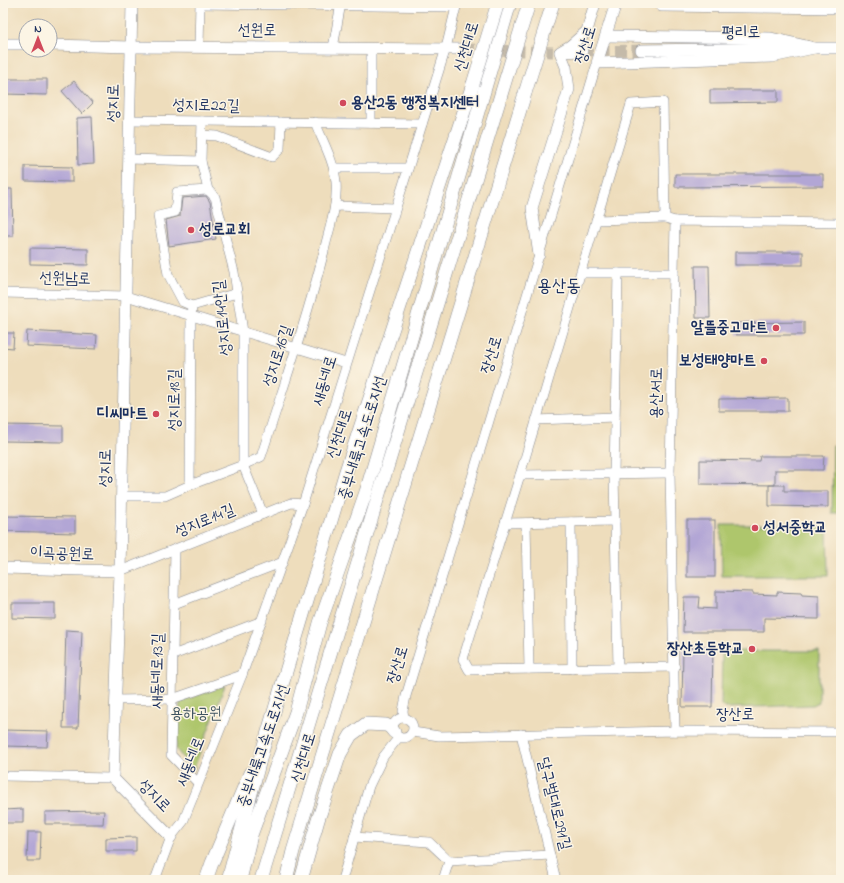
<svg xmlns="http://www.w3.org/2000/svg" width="844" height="883" font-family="'Indie Flower','Poor Story',sans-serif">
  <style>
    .green { fill: #aec66c; stroke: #647a65 }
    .building { fill: #b2a6d5 }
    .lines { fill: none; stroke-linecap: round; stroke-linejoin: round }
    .major-tunnel { stroke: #c4baa9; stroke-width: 11; stroke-dasharray: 11 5.5; stroke-linecap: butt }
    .minor-casing { stroke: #84868d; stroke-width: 10 }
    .major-casing { stroke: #84868d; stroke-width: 12 }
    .highway-casing { stroke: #84868d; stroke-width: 14 }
    .minor { stroke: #fff; stroke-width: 9 }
    .major { stroke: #fff; stroke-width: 11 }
    .highway { stroke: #fff; stroke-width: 13 }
    .highway-bridge-casing { stroke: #84868d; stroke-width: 14; stroke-linecap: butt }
    .highway-bridge { stroke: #fff; stroke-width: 13 }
    .poi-dot { fill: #d1495b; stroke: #fcf5e5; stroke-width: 1.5 }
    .labels { text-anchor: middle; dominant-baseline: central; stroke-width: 3; stroke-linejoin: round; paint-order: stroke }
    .street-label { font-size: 16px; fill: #1b2f5e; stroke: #fcf5e5 }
    .poi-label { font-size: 16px; font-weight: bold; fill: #1b2f5e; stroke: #fcf5e5; text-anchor: end }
    .park-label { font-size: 16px; fill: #405562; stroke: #fcf5e5 }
    .quarter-label { font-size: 18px; fill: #1b2f5e; stroke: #fcf5e5 }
  </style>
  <rect width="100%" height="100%" fill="#fcf5e5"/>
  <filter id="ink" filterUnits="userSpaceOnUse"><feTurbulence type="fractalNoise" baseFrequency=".025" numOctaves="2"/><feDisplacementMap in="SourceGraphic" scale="8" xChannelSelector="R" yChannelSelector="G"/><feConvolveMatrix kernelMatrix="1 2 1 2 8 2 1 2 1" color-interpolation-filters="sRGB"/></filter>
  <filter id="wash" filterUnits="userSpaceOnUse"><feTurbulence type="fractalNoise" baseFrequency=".012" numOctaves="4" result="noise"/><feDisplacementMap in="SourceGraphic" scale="16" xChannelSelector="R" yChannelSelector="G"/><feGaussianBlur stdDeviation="0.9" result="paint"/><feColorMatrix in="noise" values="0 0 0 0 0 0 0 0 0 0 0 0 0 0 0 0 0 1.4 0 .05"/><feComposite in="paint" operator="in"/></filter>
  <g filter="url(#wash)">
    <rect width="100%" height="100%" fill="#eeddbc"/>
    <!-- green -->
    <g class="green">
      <path d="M833,445H841V513H832Z"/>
      <path d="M721,525H827L828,576H722Z"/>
      <path d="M728,651H819V702L813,705L726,708L721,705L722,655Z"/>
      <path d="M225,685L193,771L176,749L180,702Z"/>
    </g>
    <g id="blocks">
      <!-- building -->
      <g class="building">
        <path d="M3,79H47V95L3,94Z"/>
        <path d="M74,81L93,103L82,114L62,91Z"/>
        <path d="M710,90H778V102L710,103Z"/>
        <path d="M92,117L94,164L78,165L77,118Z"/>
        <path d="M25,166L72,167V182L25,181Z"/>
        <path d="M675,174H823V186L675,187Z"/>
        <path d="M3,189H12L13,236H3Z"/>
        <path d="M206,196L210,202L216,239L169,246L166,220L180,216L182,198Z"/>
        <path d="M30,248L88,249V265L30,264Z"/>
        <rect x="735" y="252" width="68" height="13"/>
        <path d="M695,266H709L710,318H696Z"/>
        <path d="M804,322V335H736V323Z"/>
        <path d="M27,331L97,335L96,349L26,346Z"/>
        <path d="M3,333H14L13,348L3,347Z"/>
        <path d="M788,398V411H719V399Z"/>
        <path d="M3,425L63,426V442L3,441Z"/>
        <path d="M760,456H824L823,470H775V485L700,484V460L759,461Z"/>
        <path d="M769,485H784V491H828V507L769,506Z"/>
        <path d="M3,516L75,517V533L3,531Z"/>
        <rect x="687" y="520" width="28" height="57"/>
        <path d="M716,591L753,592V594L777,595V592L801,593L802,595L819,596V619L764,618V632H683L684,597H700L699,608L716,609Z"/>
        <path d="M12,603H55V619L12,618Z"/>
        <path d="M66,630L82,631L78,728H63Z"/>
        <path d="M683,648H713L712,707H682Z"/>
        <path d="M3,730L48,731L47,747L3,746Z"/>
        <path d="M23,809V823H3V810Z"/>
        <path d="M104,811L103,824H45V812Z"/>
        <path d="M28,832H41L40,861H27Z"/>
        <path d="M136,837V851H106V838Z"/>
      </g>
    </g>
  </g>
  <g filter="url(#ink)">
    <use href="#blocks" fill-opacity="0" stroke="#84868d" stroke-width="1"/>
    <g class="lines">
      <!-- major-tunnel -->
      <g class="major-tunnel">
        <path d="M464,49L553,52"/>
        <path d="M582,51L641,50"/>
      </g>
      <defs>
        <g id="minor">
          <path d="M662,3L661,7L841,9"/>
          <path d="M200,4L456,7"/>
          <path d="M199,47L200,3"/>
          <path d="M333,48L341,3"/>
          <path d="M371,48V123"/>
          <path d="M130,120L422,124"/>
          <path d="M202,121L201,161L208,190L215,197L234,272L243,332V465L263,514"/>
          <path d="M202,135L217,136L272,157L280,149L281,122"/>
          <path d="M129,159L201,161"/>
          <path d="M334,168H408"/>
          <path d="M335,206L395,208"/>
          <path d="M596,220L665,218"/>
          <path d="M581,273H674"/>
          <path d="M3,293L126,296L346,363"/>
          <path d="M192,306L237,293"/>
          <path d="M536,420L615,417"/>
          <path d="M520,475L670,473"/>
          <path d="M190,485L191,316L192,306L183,302L168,274L158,216L175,212L177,192L208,190"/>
          <path d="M122,496H165L190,485L243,465L261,457C283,388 307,320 324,251C329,229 338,205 336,182C334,161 323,142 315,122"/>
          <path d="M571,522L572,669"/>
          <path d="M505,523L615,521"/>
          <path d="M526,523L529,669"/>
          <path d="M175,549L171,755L198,783"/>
          <path d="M120,571L291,503L303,504"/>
          <path d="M174,604L283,562"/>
          <path d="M173,655L262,621"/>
          <path d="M675,667L469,670L463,659L520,475L631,104L663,102L665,218L675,221"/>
          <path d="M618,668L614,474L618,273"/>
          <path d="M116,700L172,699L242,675"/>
          <circle cx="403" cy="728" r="10"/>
          <path d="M404,718L403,711L406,696L597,63"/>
          <path d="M675,731L670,473L675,221L841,223"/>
          <path d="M413,732L439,736L675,731L841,732"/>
          <path d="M521,734L556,880"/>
          <path d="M3,776L113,778"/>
          <path d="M354,837L429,842L449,861L443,880"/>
          <path d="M449,861L550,855"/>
          <path d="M155,880L171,837L183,822L242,675L303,504L446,48L457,3"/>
          <path d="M342,880L369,786L383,757L399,737"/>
        </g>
        <g id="major">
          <path d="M132,3L120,571L113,778L171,837"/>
          <path d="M616,3L597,63L772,57L814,48"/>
          <path d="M606,36L771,38L811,47"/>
          <path d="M3,44H26"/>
          <path d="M50,45L131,47L464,49"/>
          <path d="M807,48H841"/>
          <path d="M641,50L790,48"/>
          <path d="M561,52L582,51"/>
          <path d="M539,255L532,208L569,89L566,67L560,52L570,46L587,31L595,3"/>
          <path d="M3,568L120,571"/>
        </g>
        <g id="highway">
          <path d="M206,880L212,863L250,773"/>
          <path d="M228,880L262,752L345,474L473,84"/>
          <path d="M240,880L251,835L296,712L320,623L366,492L510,3"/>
          <path d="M261,880L529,3"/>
          <path d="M286,880L293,851L526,90"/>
          <path d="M301,880L318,820L340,754L351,735L366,724L386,725L390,727L394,732"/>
        </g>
      </defs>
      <!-- minor casing -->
      <use href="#minor" class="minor-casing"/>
      <!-- major casing -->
      <use href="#major" class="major-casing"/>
      <!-- highway casing -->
      <use href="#highway" class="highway-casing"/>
      <!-- minor -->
      <use href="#minor" class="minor"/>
      <!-- major -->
      <use href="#major" class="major"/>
      <!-- highway -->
      <use href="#highway" class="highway"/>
      <defs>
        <g id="highway-bridge">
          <path d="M473,84L497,6"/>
          <path d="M526,90L553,3"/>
        </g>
      </defs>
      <!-- highway-bridge casing -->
      <use href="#highway-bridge" class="highway-bridge-casing"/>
      <!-- highway-bridge -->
      <use href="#highway-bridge" class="highway-bridge"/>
    </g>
  </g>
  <!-- markers -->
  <g class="poi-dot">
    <circle cx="343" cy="103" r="4"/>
    <circle cx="191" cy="230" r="4"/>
    <circle cx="776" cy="328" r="4"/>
    <circle cx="764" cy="361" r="4"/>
    <circle cx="156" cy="414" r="4"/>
    <circle cx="755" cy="528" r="4"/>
    <circle cx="752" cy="649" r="4"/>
  </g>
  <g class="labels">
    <!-- street labels -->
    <g class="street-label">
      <text x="257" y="31">선원로</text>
      <text transform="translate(741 33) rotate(-1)">평리로</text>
      <text transform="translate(586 45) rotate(-73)">장산로</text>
      <text transform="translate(467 47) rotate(-73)">신천대로</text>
      <text transform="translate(114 103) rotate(-89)">성지로</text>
      <text transform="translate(206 106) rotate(1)">성지로22길</text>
      <text transform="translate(65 279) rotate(1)">선원남로</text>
      <text transform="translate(223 318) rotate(-96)">성지로14안길</text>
      <text transform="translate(492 355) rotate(-73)">장산로</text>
      <text transform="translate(278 356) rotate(-72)">성지로16길</text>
      <text transform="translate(325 381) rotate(-73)">새동네로</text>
      <text transform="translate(657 393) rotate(-89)">용산서로</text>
      <text transform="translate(175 400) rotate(-90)">성지로18길</text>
      <text transform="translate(340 434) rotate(-72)">신천대로</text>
      <text transform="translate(363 438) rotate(-73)">중부내륙고속도로지선</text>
      <text transform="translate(106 468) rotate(-89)">성지로</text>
      <text transform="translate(205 521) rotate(-22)">성지로14길</text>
      <text transform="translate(62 554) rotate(2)">이곡공원로</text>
      <text transform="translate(398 665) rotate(-73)">장산로</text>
      <text transform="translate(158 671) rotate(-89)">새동네로13길</text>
      <text x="735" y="715">장산로</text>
      <text transform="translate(264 746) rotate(-71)">중부내륙고속도로지선</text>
      <text transform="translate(304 758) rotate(-73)">신천대로</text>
      <text transform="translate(191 762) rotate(-68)">새동네로</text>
      <text transform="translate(154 796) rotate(46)">성지로</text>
      <text transform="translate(554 804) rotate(76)">달구벌대로291길</text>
    </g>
    <!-- poi labels -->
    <g class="poi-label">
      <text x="351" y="103" text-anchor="start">용산2동 행정복지센터</text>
      <text x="199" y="230" text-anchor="start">성로교회</text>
      <text x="768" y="328">알뜰중고마트</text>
      <text x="756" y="361">보성태양마트</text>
      <text x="148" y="414">디씨마트</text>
      <text x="763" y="528" text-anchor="start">성서중학교</text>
      <text x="744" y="649">장산초등학교</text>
    </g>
    <!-- park labels -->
    <g class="park-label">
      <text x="196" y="714">용하공원</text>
    </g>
    <!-- quarter labels -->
    <g class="quarter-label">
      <text x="559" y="287">용산동</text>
    </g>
  </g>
  <!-- margin -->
  <rect width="844" height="883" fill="none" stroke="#fcf5e5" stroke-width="16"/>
  <!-- north arrow -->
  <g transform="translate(38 38)"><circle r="19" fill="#fcf5e5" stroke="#a2a6af"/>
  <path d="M0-3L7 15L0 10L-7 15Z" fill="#d1495b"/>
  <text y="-6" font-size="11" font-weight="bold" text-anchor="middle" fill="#1b2f5e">N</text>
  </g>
</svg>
